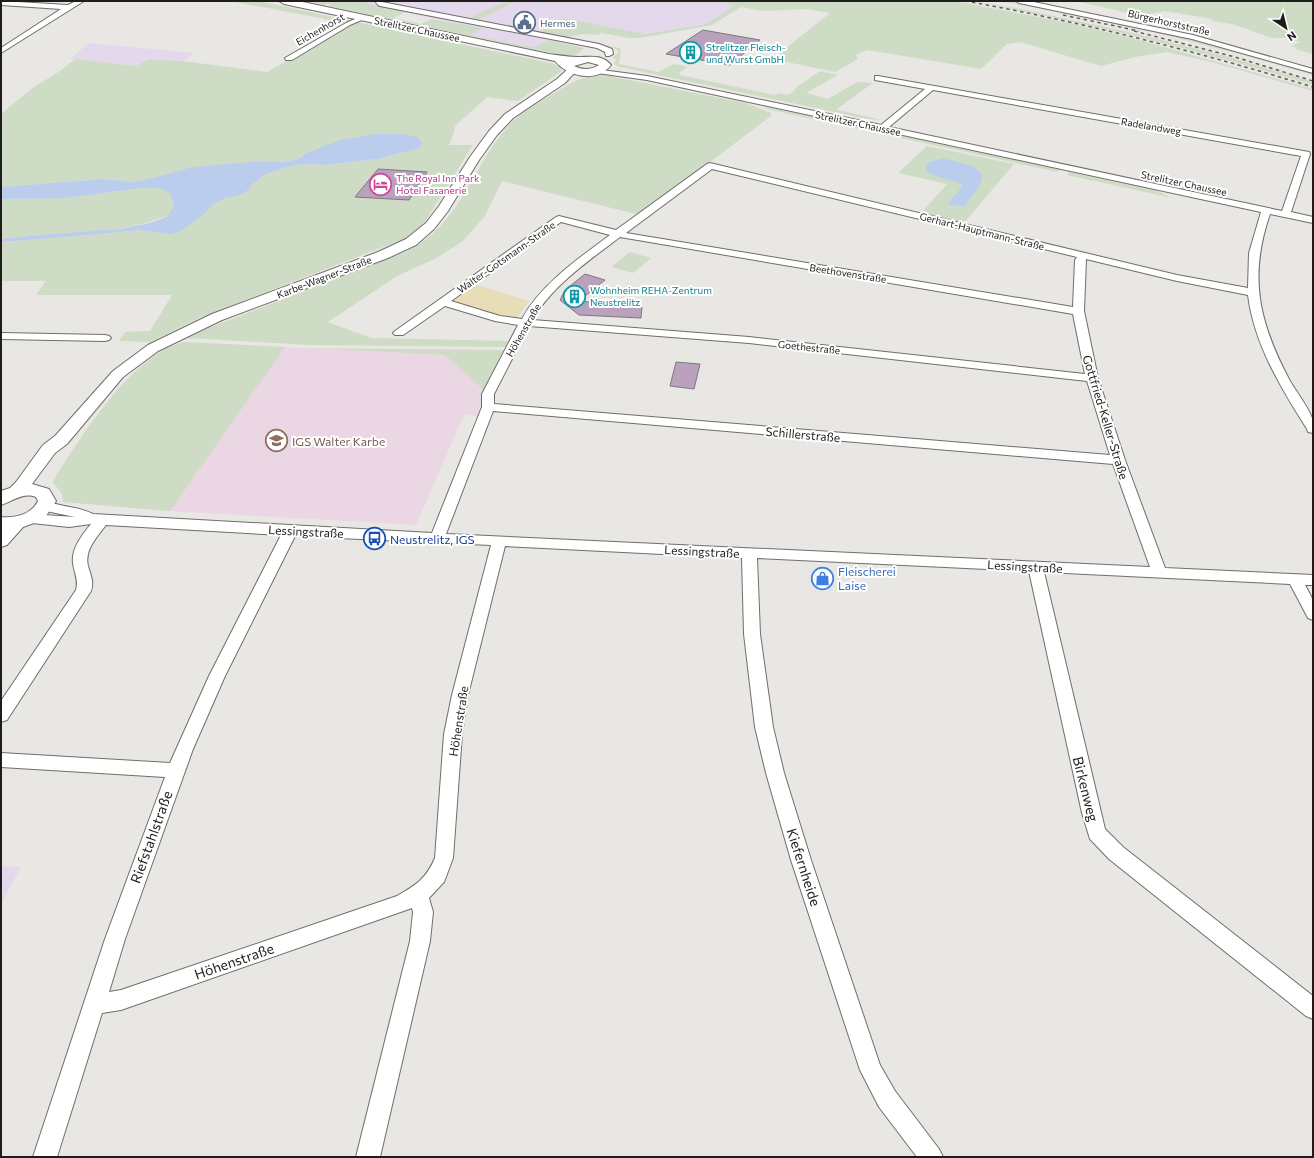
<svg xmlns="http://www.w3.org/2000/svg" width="1314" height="1158" font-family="Commissioner,sans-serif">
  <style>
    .commercial { fill: #e4d8ec }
    .education { fill: #ebd6e4 }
    .green { fill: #cedcc6; fill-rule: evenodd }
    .sand { fill: #e7deb8 }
    .water { fill: #bbcdec }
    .building { fill: #baa2be; stroke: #7c797d }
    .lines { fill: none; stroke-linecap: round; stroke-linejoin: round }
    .minor-casing { stroke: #706d6a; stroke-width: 2 }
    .tertiary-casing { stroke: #706d6a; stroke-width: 2 }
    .secondary-casing { stroke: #706d6a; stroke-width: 2 }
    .minor { fill: #fff; fill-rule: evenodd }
    .tertiary { fill: #fff; fill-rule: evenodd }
    .secondary { fill: #fff; fill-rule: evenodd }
    .rail { stroke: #615f5d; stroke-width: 1.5; stroke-dasharray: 3.5 3.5; stroke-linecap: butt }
    .labels { text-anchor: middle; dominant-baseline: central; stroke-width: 4; stroke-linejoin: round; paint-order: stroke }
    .far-street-label { font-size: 10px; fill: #1f1d1c; stroke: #fff }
    .far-service-label { font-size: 10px; fill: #4e5e75; stroke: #fff; text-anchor: start }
    .far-culture-label { font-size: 10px; fill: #0d838f; stroke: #fff; text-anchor: start }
    .far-hotel-label { font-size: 10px; fill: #b23c85; stroke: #fff; text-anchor: start }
    .street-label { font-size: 12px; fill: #1f1d1c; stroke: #fff }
    .education-label { font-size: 12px; fill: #785e54; stroke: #fff; text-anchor: start }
    .transit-label { font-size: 12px; fill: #164399; stroke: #fff; text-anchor: start }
    .shop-label { font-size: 12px; fill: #366cbe; stroke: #fff; text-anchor: start }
    .near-street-label { font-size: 14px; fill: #1f1d1c; stroke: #fff }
  </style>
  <rect width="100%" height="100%" fill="#e9e7e3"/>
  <!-- commercial -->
  <g class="commercial">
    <path d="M368,1H712L736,5L706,24L645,34L564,18L531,36L549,40L535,47H532L470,34L483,27H473L368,4L365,2Z"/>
    <path d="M89,43L195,53L182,61L148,59L136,66L70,59Z"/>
    <path d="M1,866L21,867L1,904Z"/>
  </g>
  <!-- education -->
  <path class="education" d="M183,342L445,355L485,391L481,410L478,416L464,415L416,525L170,511L79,503L78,465Z"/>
  <!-- green -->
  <g class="green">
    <path d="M230,1H259L352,21L347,23Z"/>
    <path d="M304,1H368L366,2L368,4L406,12L393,18L421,24L431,19L484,28L471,34L477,36L532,47H535L549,40L584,48L578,54L566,56L329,6L331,5L329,4L324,5Z"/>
    <path d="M508,1H516L478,20L529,30H526L472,19L475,15Z"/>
    <path d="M712,1H954L1065,22L1136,39L1313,89V91L1212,62L1167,52L1135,57L1101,66L1020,42L1007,44L981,69L867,50L856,55L858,59L835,72L772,59L830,13L807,9L763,11L741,7L712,25L640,38H629L601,33L599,35L582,34L564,38L538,33L564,18L645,34L706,24L735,5Z"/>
    <path d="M970,1L1021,9L1138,34L1233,58L1313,82V85C1200,51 1086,22 970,1Z"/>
    <path d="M1000,1H1012L1031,4L1191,38L1296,68L1313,73V75L1243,55L1146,30L1076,14Z"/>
    <path d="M1075,1H1313V54L1295,49L1298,48L1291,46L1300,42L1287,38H1272L1232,24L1211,21L1213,19L1164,11L1142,16Z"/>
    <path d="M356,22L551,63L559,66L562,71L518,101L487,97L455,126L454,132L449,145H473L423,225L404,239L199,318L150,342L119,341L125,332L150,331L172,295H36L46,281H1V242L103,234L139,230L167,216C117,235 60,234 6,238L1,240V199L66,198L142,188H161L266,174L291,166L305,164L326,165L378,159L420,148L302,157L288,162L266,161L133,182L103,179L1,187V114L31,89L60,71L75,59L136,66L148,59L182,61L267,72Z"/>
    <path d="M594,42L619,48L621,50L619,64L658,72L674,64L688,67L679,73L680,75L774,95L779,93L787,95L792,93L797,87L820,71L838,75L806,93L828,99L857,82L873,83L837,109L838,110L883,120L868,119L620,67L614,64L616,59L612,58L618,53V50L612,47L592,43Z"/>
    <path d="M604,75L746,103L771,113V116L640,215L502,181L485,216L463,241L435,259L397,276L328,322L371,338L510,341L507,347L309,345L187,338L211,327L408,251C462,222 471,168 509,125C520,112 536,103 551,95C572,82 579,77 604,75Z"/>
    <path d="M762,106L1060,169L1058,172L771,110Z"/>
    <path d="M927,146L1014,164L964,223L921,213L947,184L898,173ZM931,175L980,185L948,204L963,185L953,180Z"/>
    <path d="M1069,172L1158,191L1157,192L1163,193V194L1169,196L1168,197L1067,175Z"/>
    <path d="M630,252L651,258L633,273L611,267Z"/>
    <path d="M183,342L285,347L170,511L63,502L62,494L53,482L56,476C83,434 132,355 183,342Z"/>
    <path d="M306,348L505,350L485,391L445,355Z"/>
  </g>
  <!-- sand -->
  <path class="sand" d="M474,284L529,301L516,319L502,317L452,301Z"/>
  <!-- water -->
  <g class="water">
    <path d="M376,134H401L418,137L422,143L420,148L378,159L326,165L305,164L291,166L266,174L251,185L247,191L240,195L225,198L212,205L204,214L181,231L170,234L139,230L103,234L1,242L2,239L6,238L120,229L150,223L167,217L174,207L171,194L161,188H142L66,198L1,199V187L103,179L133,182L149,179L193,167L266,161L288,162L302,157L304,154L340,140Z"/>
    <path d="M942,158L970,165L983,175L980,185L964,207L948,204L963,185C950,179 936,178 925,170L928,163Z"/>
  </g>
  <!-- building -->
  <g class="building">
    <path d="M703,30L760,40L730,65L666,54Z"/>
    <path d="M378,169L427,172L409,200L355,197Z"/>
    <path d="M585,274L605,280L579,301L642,307L641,318L579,315L560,300L565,290Z"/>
    <path d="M676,362L700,364L694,389L670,386Z"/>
  </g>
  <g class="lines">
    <defs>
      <g id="minor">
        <path d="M1,1L68,5L76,1H84L1,53V48L61,9L1,5Z"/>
        <path d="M375,1H381L382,2L599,44L612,49L613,54L609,56H606L605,52L597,48L380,6L378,5Z"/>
        <path d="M1016,1H1029L1193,35L1313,69V73L1192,39L1019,3Z"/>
        <path d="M362,16L365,18L364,19L350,25L292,60H286L285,58L346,23Z"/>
        <path d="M594,69L647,76L881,125L925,89L875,80V76H878L1309,152L1310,154L1291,212L1313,217V223L1270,214C1248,277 1259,323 1290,381C1297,393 1307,405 1312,418C1314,422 1313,428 1313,433L1308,432L1307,429C1281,388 1254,344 1248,295L1177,281L1086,259L1084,311L1098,378L1125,460L1165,568L1313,575V585H1305L1313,600V620L1308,618L1290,584L1044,572L1105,829L1123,847L1313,996V1019L1306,1016L1109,859L1090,839L1082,813L1029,571L757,558L760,634L773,727L784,773L811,860L880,1065L895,1091L939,1149L943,1157H917L879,1107L860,1070L791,860L766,773L755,727L744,634L742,558L505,546L468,695L462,734L453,858L444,882L429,898L433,912L430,941L380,1157H356L410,941L413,912L412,908L121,1010L102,1013L57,1157H33L105,939L165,777L1,767V753L170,763L209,676L281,535L106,525C97,537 84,550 88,566C91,576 94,582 91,591L7,720L1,722V701L76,590C79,580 74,573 73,563C71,548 83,534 91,524L69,527L23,522L21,519L23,516L28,514L75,517L46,511L39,505L41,502C48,500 50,503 56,504C70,508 79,507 93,514L432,533L482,407V394L518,325L495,321L445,306L403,335H395L393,333L395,331L556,217L559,216L616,230L707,164L710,163L1177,275L1248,288L1249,253L1261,212L647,80L597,73H594ZM933,90L1301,156L1282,211L889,127ZM712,169L1077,257L1075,260L1073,307L626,233ZM561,222L610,235C579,258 540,285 522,319L500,316L451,301ZM620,237L1073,314L1085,374L749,337L533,320C549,288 591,259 620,237ZM529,326L749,343L1087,381L1110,455L494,404V394ZM493,411L1113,464L1150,567L446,534ZM295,536L491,545L452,695L444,734L435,858C426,879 416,885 397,896L121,990L109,992L125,939L193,749L225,676Z"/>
        <path d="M1,333L105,335L109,336L111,338L109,340L105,341L1,339Z"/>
      </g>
      <path id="tertiary" d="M572,67L577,70L565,83L513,118L497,135L479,160L448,211L434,229L416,245L388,258L222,320L158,351L123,377L67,444L55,453L32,484L49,489L56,501L46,516L34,523L23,527L7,545L1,547V517C15,518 31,515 38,501L36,497C23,492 13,501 1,505V491L10,488L16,482L43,445L55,436L113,371L148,345L212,314L378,252L406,239L426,223L439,206L470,157L489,131L505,114L557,79L569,68Z"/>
      <path id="secondary" d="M279,1H298L549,54C558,55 569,57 578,57C590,57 602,54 611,65C597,84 567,76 555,61L284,4ZM588,62L599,65C591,70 582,70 574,66Z"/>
    </defs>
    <!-- minor casing -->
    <use href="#minor" class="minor-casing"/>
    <!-- tertiary casing -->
    <use href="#tertiary" class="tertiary-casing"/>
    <!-- secondary casing -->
    <use href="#secondary" class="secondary-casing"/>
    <!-- minor -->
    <use href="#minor" class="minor"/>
    <!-- tertiary -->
    <use href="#tertiary" class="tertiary"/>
    <!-- secondary -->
    <use href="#secondary" class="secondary"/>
    <!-- rail -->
    <g class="rail">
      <path d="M965,1C1083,22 1198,52 1313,87"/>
      <path d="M1063,15L1139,31"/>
      <path d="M1134,31L1235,57L1313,81"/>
    </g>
  </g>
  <!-- icons -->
  <defs>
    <symbol id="civic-ring" viewBox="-11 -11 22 22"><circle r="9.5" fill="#fff" stroke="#5c6f8a" stroke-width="1.5"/><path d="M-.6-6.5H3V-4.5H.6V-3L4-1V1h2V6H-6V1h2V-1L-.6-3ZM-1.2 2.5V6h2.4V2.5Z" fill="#5c6f8a"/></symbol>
    <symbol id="building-ring" viewBox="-11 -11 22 22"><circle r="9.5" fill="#fff" stroke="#0f9aa8" stroke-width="1.5"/><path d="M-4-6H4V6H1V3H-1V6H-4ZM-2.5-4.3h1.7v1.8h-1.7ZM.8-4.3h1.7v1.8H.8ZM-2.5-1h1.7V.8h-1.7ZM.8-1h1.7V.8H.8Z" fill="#0f9aa8"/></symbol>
    <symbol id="hotel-ring" viewBox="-11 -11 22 22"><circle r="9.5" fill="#fff" stroke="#d1479c" stroke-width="1.5"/><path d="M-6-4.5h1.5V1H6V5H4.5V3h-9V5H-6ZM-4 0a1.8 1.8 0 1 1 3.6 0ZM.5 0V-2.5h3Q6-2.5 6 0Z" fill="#d1479c"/></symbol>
    <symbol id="school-ring" viewBox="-11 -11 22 22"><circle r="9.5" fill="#fff" stroke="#8d6e63" stroke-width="1.5"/><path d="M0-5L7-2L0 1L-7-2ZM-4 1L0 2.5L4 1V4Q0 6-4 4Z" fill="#8d6e63"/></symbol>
    <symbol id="bus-ring" viewBox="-11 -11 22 22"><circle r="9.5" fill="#fff" stroke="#1a4fb4" stroke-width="1.5"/><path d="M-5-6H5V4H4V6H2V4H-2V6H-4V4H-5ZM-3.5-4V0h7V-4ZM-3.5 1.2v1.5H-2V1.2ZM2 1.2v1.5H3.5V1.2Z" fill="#1a4fb4"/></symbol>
    <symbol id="shop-ring" viewBox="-11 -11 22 22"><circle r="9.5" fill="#fff" stroke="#3f7fe0" stroke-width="1.5"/><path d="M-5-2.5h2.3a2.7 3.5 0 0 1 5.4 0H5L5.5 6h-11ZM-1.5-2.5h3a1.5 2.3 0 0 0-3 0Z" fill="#3f7fe0"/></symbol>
  </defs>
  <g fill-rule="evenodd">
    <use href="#civic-ring" x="512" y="10" width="25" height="25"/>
    <use href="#building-ring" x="678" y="40" width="25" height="25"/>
    <use href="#hotel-ring" x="368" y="172" width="25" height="25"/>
    <use href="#building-ring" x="562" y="284" width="25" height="25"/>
    <use href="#school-ring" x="264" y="428" width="25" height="25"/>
    <use href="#bus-ring" x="362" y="526" width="25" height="25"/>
    <use href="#shop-ring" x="810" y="566" width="25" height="25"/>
  </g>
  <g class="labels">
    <!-- far-street labels -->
    <g class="far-street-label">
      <text transform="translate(1169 22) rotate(13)">Bürgerhorststraße</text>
      <text transform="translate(320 29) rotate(-30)">Eichenhorst</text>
      <text transform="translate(417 29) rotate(12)">Strelitzer Chaussee</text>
      <text transform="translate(858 123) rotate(12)">Strelitzer Chaussee</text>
      <text transform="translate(1151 126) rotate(10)">Radelandweg</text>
      <text transform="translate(1184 183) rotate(12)">Strelitzer Chaussee</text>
      <text transform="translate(982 231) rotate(14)">Gerhart-Hauptmann-Straße</text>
      <text transform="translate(506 257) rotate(-35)">Walter-Gotsmann-Straße</text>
      <text transform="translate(848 273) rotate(9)">Beethovenstraße</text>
      <text transform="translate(324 277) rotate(-21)">Karbe-Wagner-Straße</text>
      <text transform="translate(523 330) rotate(-60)">Höhenstraße</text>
      <text transform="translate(809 347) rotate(6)">Goethestraße</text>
    </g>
    <!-- far-service labels -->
    <g class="far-service-label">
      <text x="540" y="23">Hermes</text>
    </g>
    <!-- far-culture labels -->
    <g class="far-culture-label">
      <text x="706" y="47">Strelitzer Fleisch-<tspan x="706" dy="12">und Wurst GmbH</tspan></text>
      <text x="590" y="290">Wohnheim REHA-Zentrum<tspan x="590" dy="12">Neustrelitz</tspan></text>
    </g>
    <!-- far-hotel labels -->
    <g class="far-hotel-label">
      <text x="396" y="178">The Royal Inn Park<tspan x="396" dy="12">Hotel Fasanerie</tspan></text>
    </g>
    <!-- street labels -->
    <g class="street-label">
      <text transform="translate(1106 417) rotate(73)">Gottfried-Keller-Straße</text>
      <text transform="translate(803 434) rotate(5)">Schillerstraße</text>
      <text transform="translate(306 531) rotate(3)">Lessingstraße</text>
      <text transform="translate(702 551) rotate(3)">Lessingstraße</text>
      <text transform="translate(1025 566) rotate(3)">Lessingstraße</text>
      <text transform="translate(458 721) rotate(-81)">Höhenstraße</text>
    </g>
    <!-- education labels -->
    <g class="education-label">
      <text x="292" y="441">IGS Walter Karbe</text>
    </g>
    <!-- transit labels -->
    <g class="transit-label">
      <text x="390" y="539">Neustrelitz, IGS</text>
    </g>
    <!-- shop labels -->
    <g class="shop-label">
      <text x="838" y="571">Fleischerei<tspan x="838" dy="14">Laise</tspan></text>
    </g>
    <!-- near-street labels -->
    <g class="near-street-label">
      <text transform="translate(1086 789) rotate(76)">Birkenweg</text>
      <text transform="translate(151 837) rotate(-70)">Riefstahlstraße</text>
      <text transform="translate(804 867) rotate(72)">Kiefernheide</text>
      <text transform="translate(234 961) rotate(-19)">Höhenstraße</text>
    </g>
  </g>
  <!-- border -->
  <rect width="1314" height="1158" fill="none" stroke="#1f1d1c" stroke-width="4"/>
  <!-- north arrow -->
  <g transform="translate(1286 28) rotate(145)" stroke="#ffffff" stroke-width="3" paint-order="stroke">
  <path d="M0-3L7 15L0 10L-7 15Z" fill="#1f1d1c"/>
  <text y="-6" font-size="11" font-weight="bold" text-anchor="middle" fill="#1f1d1c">N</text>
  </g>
</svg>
